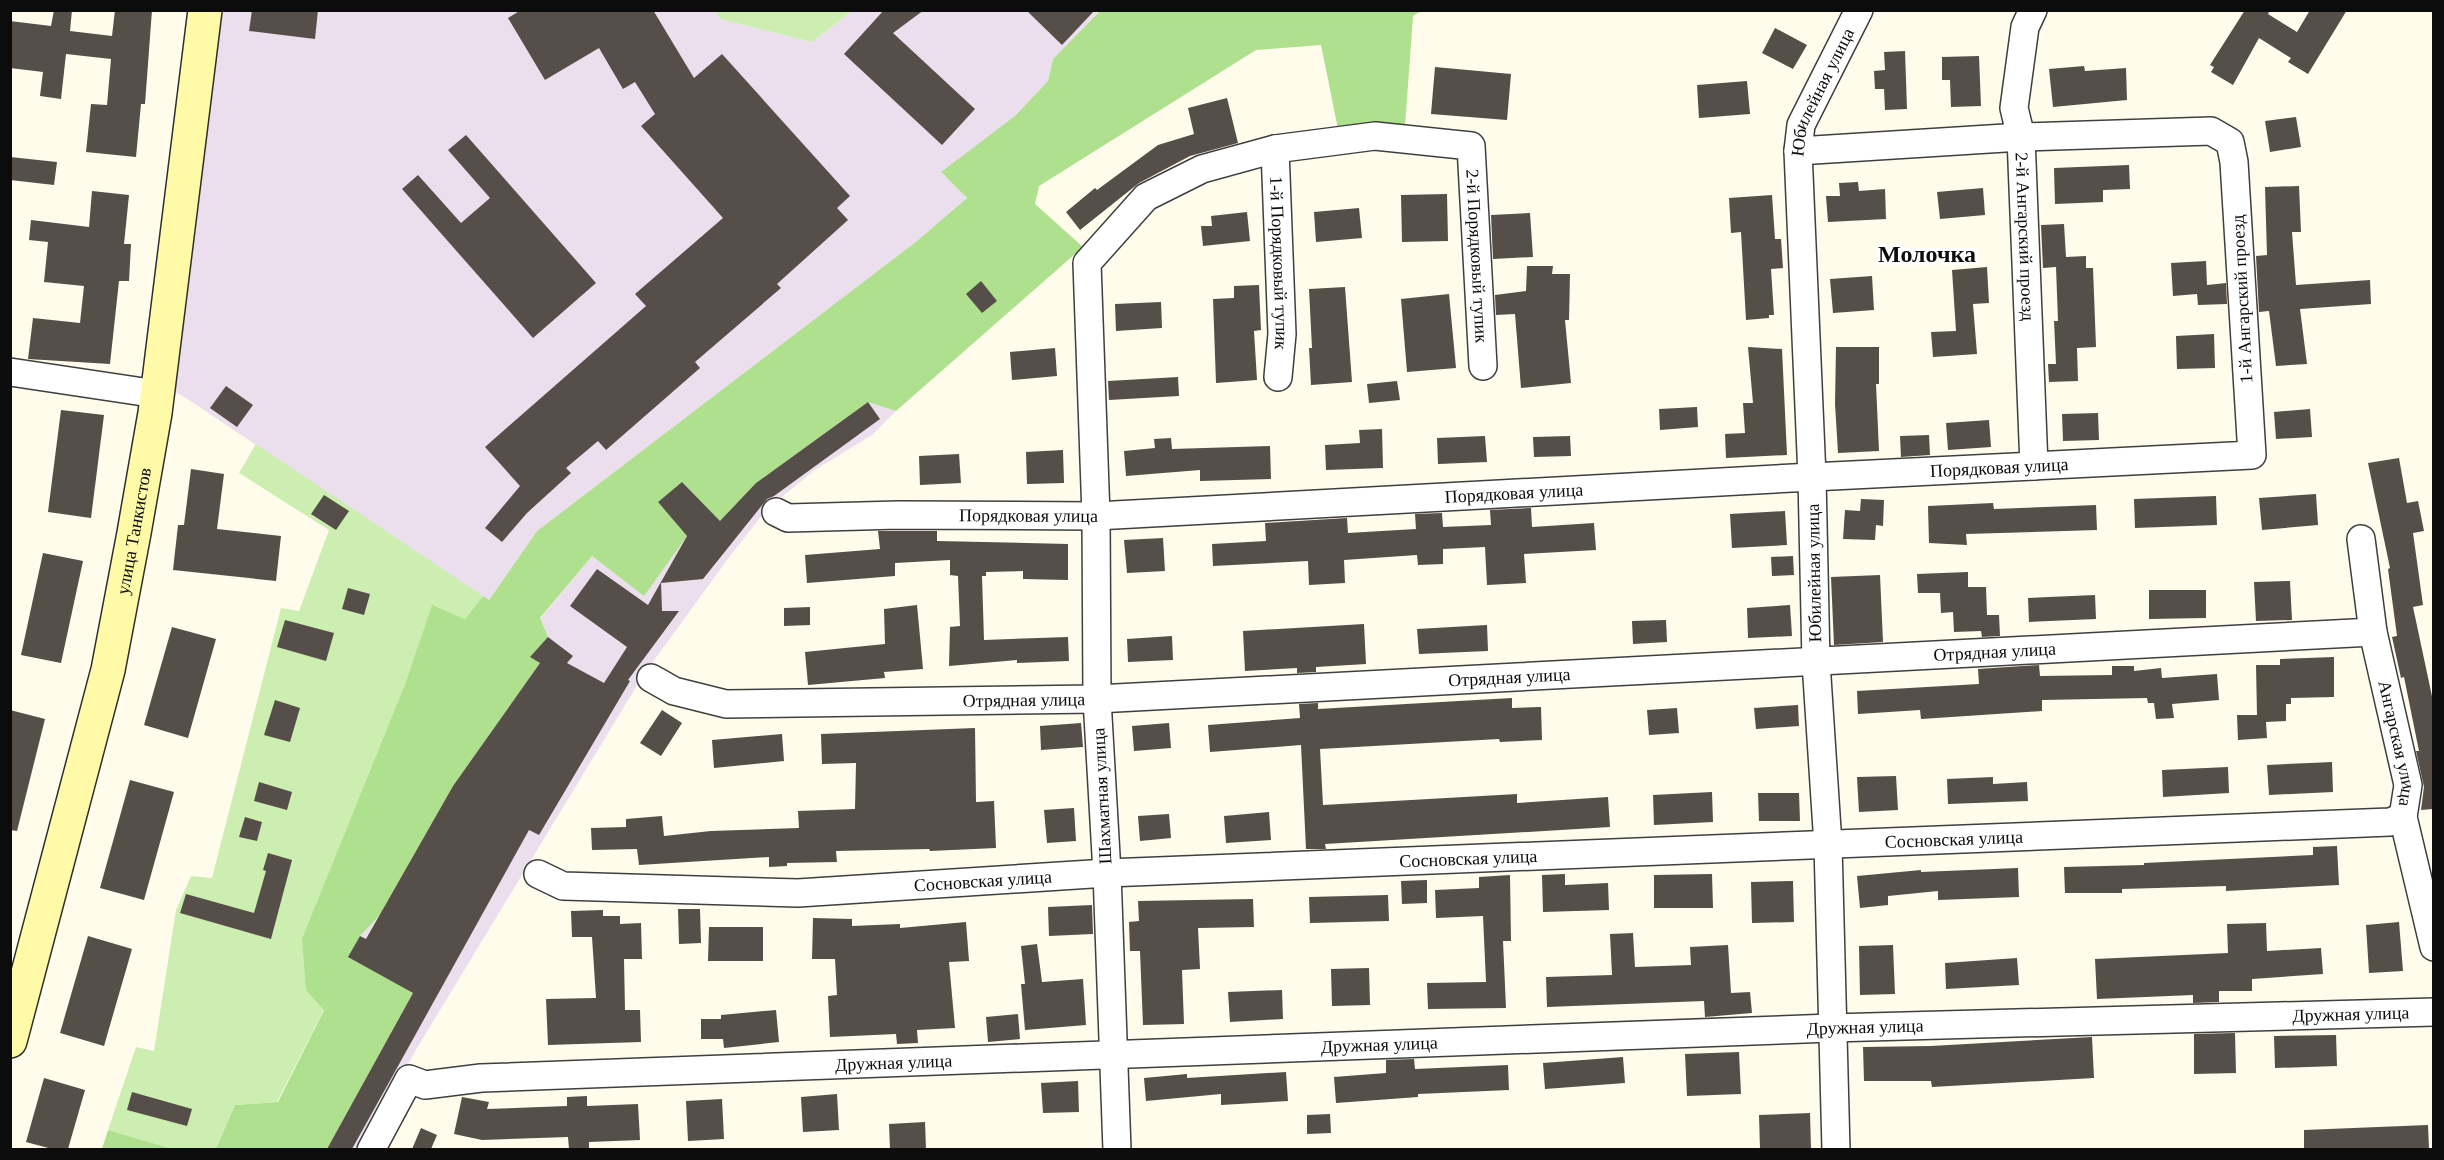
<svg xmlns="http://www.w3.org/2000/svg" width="2444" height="1160" font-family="Georgia,serif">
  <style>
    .industrial { fill: #ecdfed }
    .green { fill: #cdeeb1 }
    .forest { fill: #afe08e }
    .building { fill: #564e48 }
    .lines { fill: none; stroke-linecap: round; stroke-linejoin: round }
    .street-casing { stroke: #3f3f3f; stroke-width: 30 }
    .secondary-casing { stroke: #2e2e2e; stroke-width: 36 }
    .street { stroke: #fff; stroke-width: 27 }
    .secondary { stroke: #fffaa7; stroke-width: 33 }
    .labels { text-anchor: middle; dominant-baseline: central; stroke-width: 6; stroke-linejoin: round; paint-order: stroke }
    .street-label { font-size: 18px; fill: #0c0c0c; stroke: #fff }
    .district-label { font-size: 24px; font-weight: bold; fill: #0c0c0c; stroke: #fff }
  </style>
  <rect width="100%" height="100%" fill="#fffcec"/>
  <!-- industrial -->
  <g class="industrial">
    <path d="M212,11H716L720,19L812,42L852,11H1100L1053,59L1048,81L1015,117L941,172L967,198L917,241L537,531L488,601L186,398L167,388Z"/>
    <path d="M868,402L896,411L872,435L815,470L767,509L730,556L644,674L417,1048L360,1149L327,1150L413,993L348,957L360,936L380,915L453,786L540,663L530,657L548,637L540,619L592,556L644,595L658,502L682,482L756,483Z"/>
  </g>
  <!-- green -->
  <g class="green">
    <path d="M716,11H852L812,42L720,19Z"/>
    <path d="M256,444L483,596L465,619L432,606L404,687L324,1009L277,1102L235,1105L215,1149H173L108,1130L136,1047L154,1051L176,910L191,876L212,878L281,608L299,611L329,530L239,473Z"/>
  </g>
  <!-- forest -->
  <g class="forest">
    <path d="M1100,11H1421L1413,16L1405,126L1338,129L1321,45L1256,50L1039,186L1035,204L1083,247L896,411L868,402L756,483L720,521L682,482L658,502L687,536L644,596L592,556L540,618L548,637L531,657L540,663L453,786L380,915L360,936L349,956L413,993L327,1149L215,1150L235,1105L278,1102L324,1010L306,990L302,939L404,687L432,605L465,619L483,596L489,600L537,531L917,241L967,198L941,172L1015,116L1048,81L1053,59Z"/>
    <path d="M108,1130L173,1149H102Z"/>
  </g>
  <!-- building -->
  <g class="building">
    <path d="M54,10H72L70,31L112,36L115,10H152L145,104H141L136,157L86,152L91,104L107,105L111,59L66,54L61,99L40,96L43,72L10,68V21L51,26Z"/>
    <path d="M252,10H318L315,39L249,31Z"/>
    <path d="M521,10H653L694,78L722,54L850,196L837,208L848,220L777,284L781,288L695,362L700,368L606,450L598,441L566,468L571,473L527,513L502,542L485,528L520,486L485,447L646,306L635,294L723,218L641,126L655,114L635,82L623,89L599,48L545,80L508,18Z"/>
    <path d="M884,10H924L893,33L975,109L942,145L844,54Z"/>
    <path d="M1026,10H1095L1062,45Z"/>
    <path d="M2245,10H2270L2268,14L2297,32L2310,10H2347L2308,74L2288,62L2291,58L2259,38L2233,85L2211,72L2214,67L2210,65Z"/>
    <path d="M1775,28L1807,45L1793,69L1762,53Z"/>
    <path d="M1905,51L1907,109L1885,110L1884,89H1875L1874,71L1885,70L1884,52Z"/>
    <path d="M1979,56L1981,106L1951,107L1950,80H1942V57Z"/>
    <path d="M2084,66L2085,71L2126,68L2127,100L2053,107L2049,69Z"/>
    <path d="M1435,67L1511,74L1507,120L1431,114Z"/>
    <path d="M1747,81L1750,114L1699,118L1697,85Z"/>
    <path d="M1227,98L1238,143L1190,156L1139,183L1080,230L1066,212L1095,188L1097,190L1158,145L1194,134L1188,108Z"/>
    <path d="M2296,117L2301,147L2270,152L2265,121Z"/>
    <path d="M466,135L596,283L533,338L402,189L418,175L461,223L490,198L448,150Z"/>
    <path d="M10,157L57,162L54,185L10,180Z"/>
    <path d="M2129,165L2130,189L2103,190V202L2055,204L2054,168Z"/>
    <path d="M1858,182L1859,191L1885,189L1886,219L1828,222L1826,196H1840L1839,183Z"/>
    <path d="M2299,186L2301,232H2292L2296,285L2370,280L2371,304L2300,309L2307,364L2276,366L2269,311L2259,312L2256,256L2267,255L2265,187Z"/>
    <path d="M1983,188L1985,215L1940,219L1937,192Z"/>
    <path d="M92,191L129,195L124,244H131L129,281H119L110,364L28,359L33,318L80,323L84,286L44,282L48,242L29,240L31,220L89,227Z"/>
    <path d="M1447,194L1448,241L1402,242L1401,195Z"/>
    <path d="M1772,195L1775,239H1781L1783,268L1771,269L1774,315H1769V318L1746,320L1741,232L1731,233L1729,198Z"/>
    <path d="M1359,208L1362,238L1316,242L1314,212Z"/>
    <path d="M1247,212L1250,241L1203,246L1201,226H1212L1211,216Z"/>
    <path d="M1530,213L1533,257L1493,259L1491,215Z"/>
    <path d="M2064,224L2066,257L2086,256V268H2093L2096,347L2077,348L2078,381L2049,382L2048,364H2056L2054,321H2058L2056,267L2043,268L2041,225Z"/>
    <path d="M2206,261L2207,285L2226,283L2227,304L2198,305L2197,294L2173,296L2171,263Z"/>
    <path d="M1527,266H1553L1552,274H1570L1569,320H1565L1571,383L1521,388L1515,314L1496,315L1495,295L1526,291Z"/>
    <path d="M1987,267L1989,303L1973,304L1977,354L1933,357L1931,332L1956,331L1952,270Z"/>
    <path d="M1872,276L1874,310L1833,313L1830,279Z"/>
    <path d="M981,281L997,301L982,313L966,294Z"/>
    <path d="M1259,285L1261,330L1254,331L1257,380L1216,383L1213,299L1234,298V286Z"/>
    <path d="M1345,287L1352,382L1311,385L1309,348H1312L1309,289Z"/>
    <path d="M1449,294L1456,368L1407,372L1401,299Z"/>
    <path d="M1161,302L1162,328L1116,331L1115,304Z"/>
    <path d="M2214,334L2215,368L2177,369L2176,336Z"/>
    <path d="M1748,347L1782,349L1787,455L1726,458L1725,434L1745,433L1743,403H1753Z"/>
    <path d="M1836,347H1879V384H1876L1879,451L1838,453L1835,404Z"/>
    <path d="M1055,348L1057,376L1012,380L1010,352Z"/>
    <path d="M1178,377L1179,396L1109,400L1108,381Z"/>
    <path d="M1397,381L1400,400L1369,403L1367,384Z"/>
    <path d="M226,386L253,405L237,427L210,408Z"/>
    <path d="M868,402L880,419L774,496L767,499L703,579L661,583L662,611H679L628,680L630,681L539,835L529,830L352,1149H327L413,993L348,957L360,936L366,939L453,786L540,663L530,657L548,637L573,656L567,663L604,683L627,647L570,606L597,569L648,605L687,536L658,502L682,482L720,521L756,483Z"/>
    <path d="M1697,407L1698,427L1660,430L1659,409Z"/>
    <path d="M2310,409L2312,437L2276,439L2274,412Z"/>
    <path d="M61,410L104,415L91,518L48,512Z"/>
    <path d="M2098,413L2099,440L2063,441L2062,414Z"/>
    <path d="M1989,420L1991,447L1948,450L1946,423Z"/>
    <path d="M1382,429L1383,468L1326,470L1325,445L1360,443L1359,430Z"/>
    <path d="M1929,435L1930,455L1901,457L1900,436Z"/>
    <path d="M1485,436L1487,462L1438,464L1437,438Z"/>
    <path d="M1570,436L1571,456L1534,457L1533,437Z"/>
    <path d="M1171,438L1172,449L1270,446L1271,479L1200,481V470L1126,476L1124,451L1155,448L1154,439Z"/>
    <path d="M1063,450L1064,483L1027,484L1026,452Z"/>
    <path d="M959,454L961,483L920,485L919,456Z"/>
    <path d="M2399,458L2407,503L2418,501L2424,531L2413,533L2423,605L2413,607L2433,701V809L2421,810L2424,787L2416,751H2419L2404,677L2401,678L2392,637L2397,636L2388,569L2390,568L2368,463Z"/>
    <path d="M191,469L224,474L217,529L281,536L276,581L173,570L178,525H184Z"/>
    <path d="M2316,494L2318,525L2262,530L2259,498Z"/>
    <path d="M324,495L349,511L336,530L311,514Z"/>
    <path d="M2216,496L2217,525L2135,528L2134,499Z"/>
    <path d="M1861,499L1884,500L1883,526L1876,525L1875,540L1843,539L1845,510L1860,511Z"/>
    <path d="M1993,503L1994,509L2096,505L2097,530L1966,534L1967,545L1929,543L1928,506Z"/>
    <path d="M1531,508L1532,527L1594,523L1596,550L1524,554L1526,583L1487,585L1485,547L1443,549V564L1418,565L1417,555L1344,560L1345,583L1309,585L1308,561L1213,566L1212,544L1266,541L1265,523L1347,518L1348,533L1416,529L1415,514L1442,513L1443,527L1491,525L1490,510Z"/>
    <path d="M1785,511L1787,545L1732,548L1730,514Z"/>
    <path d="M878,531H937V541L1068,544V580L1023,579V571L986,572V576H982L984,640L1068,637L1069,661L1017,663V660L949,666L950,627L960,626L958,576L950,575V560L895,563V576L807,583L805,555L880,549Z"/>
    <path d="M1163,538L1165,571L1127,573L1124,540Z"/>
    <path d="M43,553L83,561L61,663L21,655Z"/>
    <path d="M1793,556L1794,575L1772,576L1771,557Z"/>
    <path d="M1968,572V587H1986L1987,615H1999L2000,636L1982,637L1981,631L1954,632L1953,612L1941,613L1940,593H1918L1917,574Z"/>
    <path d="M1880,575L1883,642L1834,645L1831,577Z"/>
    <path d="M2290,581L2292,620L2256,621L2254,582Z"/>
    <path d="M348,588L370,594L364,615L342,609Z"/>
    <path d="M2149,590H2206V618L2149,619Z"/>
    <path d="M2095,595L2096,619L2029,622L2028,598Z"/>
    <path d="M917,605L923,669L884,672L885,678L808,685L805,652L885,644L884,609Z"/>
    <path d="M1790,605L1792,636L1748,638L1747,608Z"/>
    <path d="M810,607V625L784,626V608Z"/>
    <path d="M285,620L334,633L326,661L277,647Z"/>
    <path d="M1666,620L1667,642L1633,644L1632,621Z"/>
    <path d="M1364,624L1366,664L1316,667V672L1297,673V668L1245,671L1243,631Z"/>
    <path d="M1487,625L1488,651L1419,654L1417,629Z"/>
    <path d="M172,627L216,639L188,738L144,725Z"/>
    <path d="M1172,636L1173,660L1128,662L1127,639Z"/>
    <path d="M2334,657V697L2291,698V704H2286V721L2266,722L2267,738L2238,740L2237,715H2257L2256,665H2280V659Z"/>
    <path d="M2039,665L2040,676L2112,675V666H2134V671L2161,668L2162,678L2217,674L2219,700L2172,704L2174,718L2156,719L2154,703H2148L2147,698L2042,700V711L1921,719L1920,710L1858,714L1857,691L1979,684L1978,669Z"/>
    <path d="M1512,698V708L1541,707L1542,740L1500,742L1499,739L1320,749L1323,805L1517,794V803L1608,797L1610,827L1325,844L1326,849H1306L1301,745L1210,752L1208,725L1300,718L1299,704L1318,703V709Z"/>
    <path d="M275,700L300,708L290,742L264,735Z"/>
    <path d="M1798,705L1799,726L1756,729L1754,708Z"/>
    <path d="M1677,708L1679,733L1649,735L1647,710Z"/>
    <path d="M10,710L45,719L17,831L10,830Z"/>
    <path d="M662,710L682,723L661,756L640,743Z"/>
    <path d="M1081,723L1083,747L1041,750L1040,726Z"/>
    <path d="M1169,723L1171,748L1134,751L1132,726Z"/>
    <path d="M975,728L976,802L994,801L996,848L930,851L929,849L836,851L837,862L787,863V866L769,867V857L639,865L637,849L592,850L591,828L626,827V819L662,816L664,836L711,831L799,828L798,811L855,809L856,763L822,764L821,734Z"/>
    <path d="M782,734L784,761L714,768L712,740Z"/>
    <path d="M2332,762L2333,792L2269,795L2267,765Z"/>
    <path d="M2228,767L2229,793L2163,797L2162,770Z"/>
    <path d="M1896,776L1898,810L1859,812L1857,777Z"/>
    <path d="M1993,777V784L2027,782L2028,801L1948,804L1947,779Z"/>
    <path d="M130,780L174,792L144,900L100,888Z"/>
    <path d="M259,782L292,792L287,810L254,801Z"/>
    <path d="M1712,792L1713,822L1654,825L1653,795Z"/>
    <path d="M1758,793H1799L1800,821H1759Z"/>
    <path d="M1074,808L1076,841L1047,843L1044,810Z"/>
    <path d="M1269,812L1271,840L1226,843L1224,816Z"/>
    <path d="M1169,814L1171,838L1140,841L1138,816Z"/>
    <path d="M245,817L262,822L257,841L239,837Z"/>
    <path d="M2337,846L2339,885L2226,891V886L2122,889V893H2065L2064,867L2144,865V863L2313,855V847Z"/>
    <path d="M268,853L292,860L271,939L180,913L186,894L254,913L266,871L263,870Z"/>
    <path d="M2018,868L2019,897L1938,900V891L1888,896V905L1860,908L1857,876L1921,870V872Z"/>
    <path d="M1565,874V885L1608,883L1609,910L1543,912L1542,875Z"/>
    <path d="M1712,874L1713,908H1654V875Z"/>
    <path d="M1510,875L1511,941H1503L1506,1008L1428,1009L1427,983L1486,982L1483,916L1436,918L1435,890L1479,888V877Z"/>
    <path d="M1427,880V903L1402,904L1401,881Z"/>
    <path d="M1793,881L1794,922L1752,923L1751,882Z"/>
    <path d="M1388,895L1389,921L1310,923L1309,897Z"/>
    <path d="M1253,899L1254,927L1198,928L1200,969L1182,970L1184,1024L1143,1025L1140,951H1130L1129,922L1139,921L1138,901Z"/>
    <path d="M1092,905L1093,934L1049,936L1048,907Z"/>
    <path d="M678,909H700L701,943L679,944Z"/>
    <path d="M603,910V916H620V924L641,923L642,959H624L625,1010H640L641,1042L548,1045L546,999L596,998L592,937H572L571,911Z"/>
    <path d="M813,918L852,919V926L900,924V928L966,922L969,961L949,962L955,1028L917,1030L918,1043L897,1044L896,1034L830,1037L828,996L837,995L835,959H812Z"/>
    <path d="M2399,922L2403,971L2369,973L2366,925Z"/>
    <path d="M2266,923L2267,951L2321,948L2323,974L2252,979V991H2219V1002L2193,1003V995L2097,999L2095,959L2228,953L2227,924Z"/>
    <path d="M709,927H763V961H708Z"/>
    <path d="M1633,933L1635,967L1691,965L1690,947L1728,945L1731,993L1750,992L1752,1013L1705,1017L1704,1001L1547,1007L1546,977L1612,975L1610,934Z"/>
    <path d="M88,936L132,949L104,1046L60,1033Z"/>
    <path d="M1037,944L1042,982L1083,979L1086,1025L1025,1030L1021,984H1025L1021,946Z"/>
    <path d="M1893,945L1895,994L1860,995L1859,946Z"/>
    <path d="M2017,958L2019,985L1946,989L1945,963Z"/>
    <path d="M1369,968L1370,1005L1332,1006L1331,969Z"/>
    <path d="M1282,990L1283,1019L1230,1022L1228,992Z"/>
    <path d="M776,1010L779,1042L724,1048L723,1039H701V1019H721V1015Z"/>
    <path d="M1018,1014L1020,1039L988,1042L986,1017Z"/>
    <path d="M2235,1033L2236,1073L2194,1074V1034Z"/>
    <path d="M2336,1035L2337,1066L2275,1068L2274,1036Z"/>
    <path d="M2092,1037L2094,1078L1932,1087L1931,1081H1864L1863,1047L1931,1046Z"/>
    <path d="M1739,1052L1741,1094L1687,1096L1685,1054Z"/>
    <path d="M1623,1057L1625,1083L1545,1089L1543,1063Z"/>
    <path d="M1414,1059L1415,1069L1508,1065L1509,1090L1418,1094V1097L1336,1103L1334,1077L1386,1073V1060Z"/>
    <path d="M1286,1072L1288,1101L1221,1105V1094L1146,1101L1144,1078L1187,1074V1078Z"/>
    <path d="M44,1078L85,1090L68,1149H52L26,1142Z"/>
    <path d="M1078,1081L1079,1112L1043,1113L1041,1083Z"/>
    <path d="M132,1092L192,1109L187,1126L127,1110Z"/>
    <path d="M837,1094L839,1130L803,1132L801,1097Z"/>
    <path d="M587,1096V1106L638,1104L640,1140L589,1142V1149H569L568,1137L482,1140L454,1134L462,1097L489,1102L487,1109L567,1106V1097Z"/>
    <path d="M722,1099L724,1139L688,1141L686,1101Z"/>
    <path d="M1810,1113L1811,1149H1760L1759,1115Z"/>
    <path d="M1330,1114L1331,1133L1307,1134V1115Z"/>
    <path d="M925,1122L926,1149H890L889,1124Z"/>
    <path d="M2428,1125L2429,1149H2304V1130Z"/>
    <path d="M421,1128L437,1135L431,1149H412Z"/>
  </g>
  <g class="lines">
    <defs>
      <g id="street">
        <path id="s1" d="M2033,10L2025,27L2014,108L2021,137L2034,466"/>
        <path id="s2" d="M1275,149L1282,334L1278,377"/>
        <path d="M10,372L157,394"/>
        <path id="s3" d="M776,512L788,518L898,515L1096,516L1812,477L2252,455L2234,162L2230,142L2211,131L2021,137L1798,151"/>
        <path id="s4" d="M2361,539L2373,632L2408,785L2403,817L2434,947"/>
        <path id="s5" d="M651,678L674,691L726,704L1097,699L2373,632"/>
        <path id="s6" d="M538,874L563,886L798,893L1107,873L2390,822L2403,817"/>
        <path id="s7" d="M371,1150L409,1079L425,1085L481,1078L1831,1028L2434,1012"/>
        <path id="s8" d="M1117,1150L1107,873L1097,699L1096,516L1087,263L1146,197L1202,169L1275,149L1375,136L1471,146L1483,366"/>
        <path id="s9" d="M1836,1150L1828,845L1816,662L1812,477L1798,151L1801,125L1859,10"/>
      </g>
      <g id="secondary">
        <path id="s10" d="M10,1041L108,670L134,533L155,413L205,10"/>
      </g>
    </defs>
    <!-- street casing -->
    <use href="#street" class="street-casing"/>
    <!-- secondary casing -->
    <use href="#secondary" class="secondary-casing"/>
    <!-- street -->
    <use href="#street" class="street"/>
    <!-- secondary -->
    <use href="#secondary" class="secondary"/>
  </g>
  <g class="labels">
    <!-- street labels -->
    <g class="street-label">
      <text stroke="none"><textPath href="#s9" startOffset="1064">Юбилейная улица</textPath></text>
      <text stroke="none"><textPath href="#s1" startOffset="230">2-й Ангарский проезд</textPath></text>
      <text stroke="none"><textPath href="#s8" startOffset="1422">2-й Порядковый тупик</textPath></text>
      <text stroke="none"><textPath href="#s2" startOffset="114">1-й Порядковый тупик</textPath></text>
      <text transform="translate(2242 299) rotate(-93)">1-й Ангарский проезд</text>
      <text stroke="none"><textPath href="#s3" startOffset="1226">Порядковая улица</textPath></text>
      <text stroke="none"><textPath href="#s3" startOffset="740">Порядковая улица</textPath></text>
      <text stroke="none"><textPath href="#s3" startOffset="254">Порядковая улица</textPath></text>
      <text stroke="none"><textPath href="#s10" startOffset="525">улица Танкистов</textPath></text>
      <text transform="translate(1814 573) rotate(-91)">Юбилейная улица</text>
      <text stroke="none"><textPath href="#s5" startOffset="1350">Отрядная улица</textPath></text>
      <text stroke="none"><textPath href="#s5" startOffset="864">Отрядная улица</textPath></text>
      <text stroke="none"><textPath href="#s5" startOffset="378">Отрядная улица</textPath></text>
      <text stroke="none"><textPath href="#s4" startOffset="208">Ангарская улица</textPath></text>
      <text transform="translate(1102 796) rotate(-93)">Шахматная улица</text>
      <text stroke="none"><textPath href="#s6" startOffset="1420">Сосновская улица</textPath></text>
      <text stroke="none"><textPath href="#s6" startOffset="934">Сосновская улица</textPath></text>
      <text stroke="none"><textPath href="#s6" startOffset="448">Сосновская улица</textPath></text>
      <text stroke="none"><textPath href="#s7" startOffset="2025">Дружная улица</textPath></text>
      <text stroke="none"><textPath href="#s7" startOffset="1539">Дружная улица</textPath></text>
      <text stroke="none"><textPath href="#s7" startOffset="1053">Дружная улица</textPath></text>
      <text stroke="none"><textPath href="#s7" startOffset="567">Дружная улица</textPath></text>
    </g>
    <!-- district labels -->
    <g class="district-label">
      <text x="1927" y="254">Молочка</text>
    </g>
  </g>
  <!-- border -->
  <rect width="2444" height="1160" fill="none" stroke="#0c0c0c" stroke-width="24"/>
</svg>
